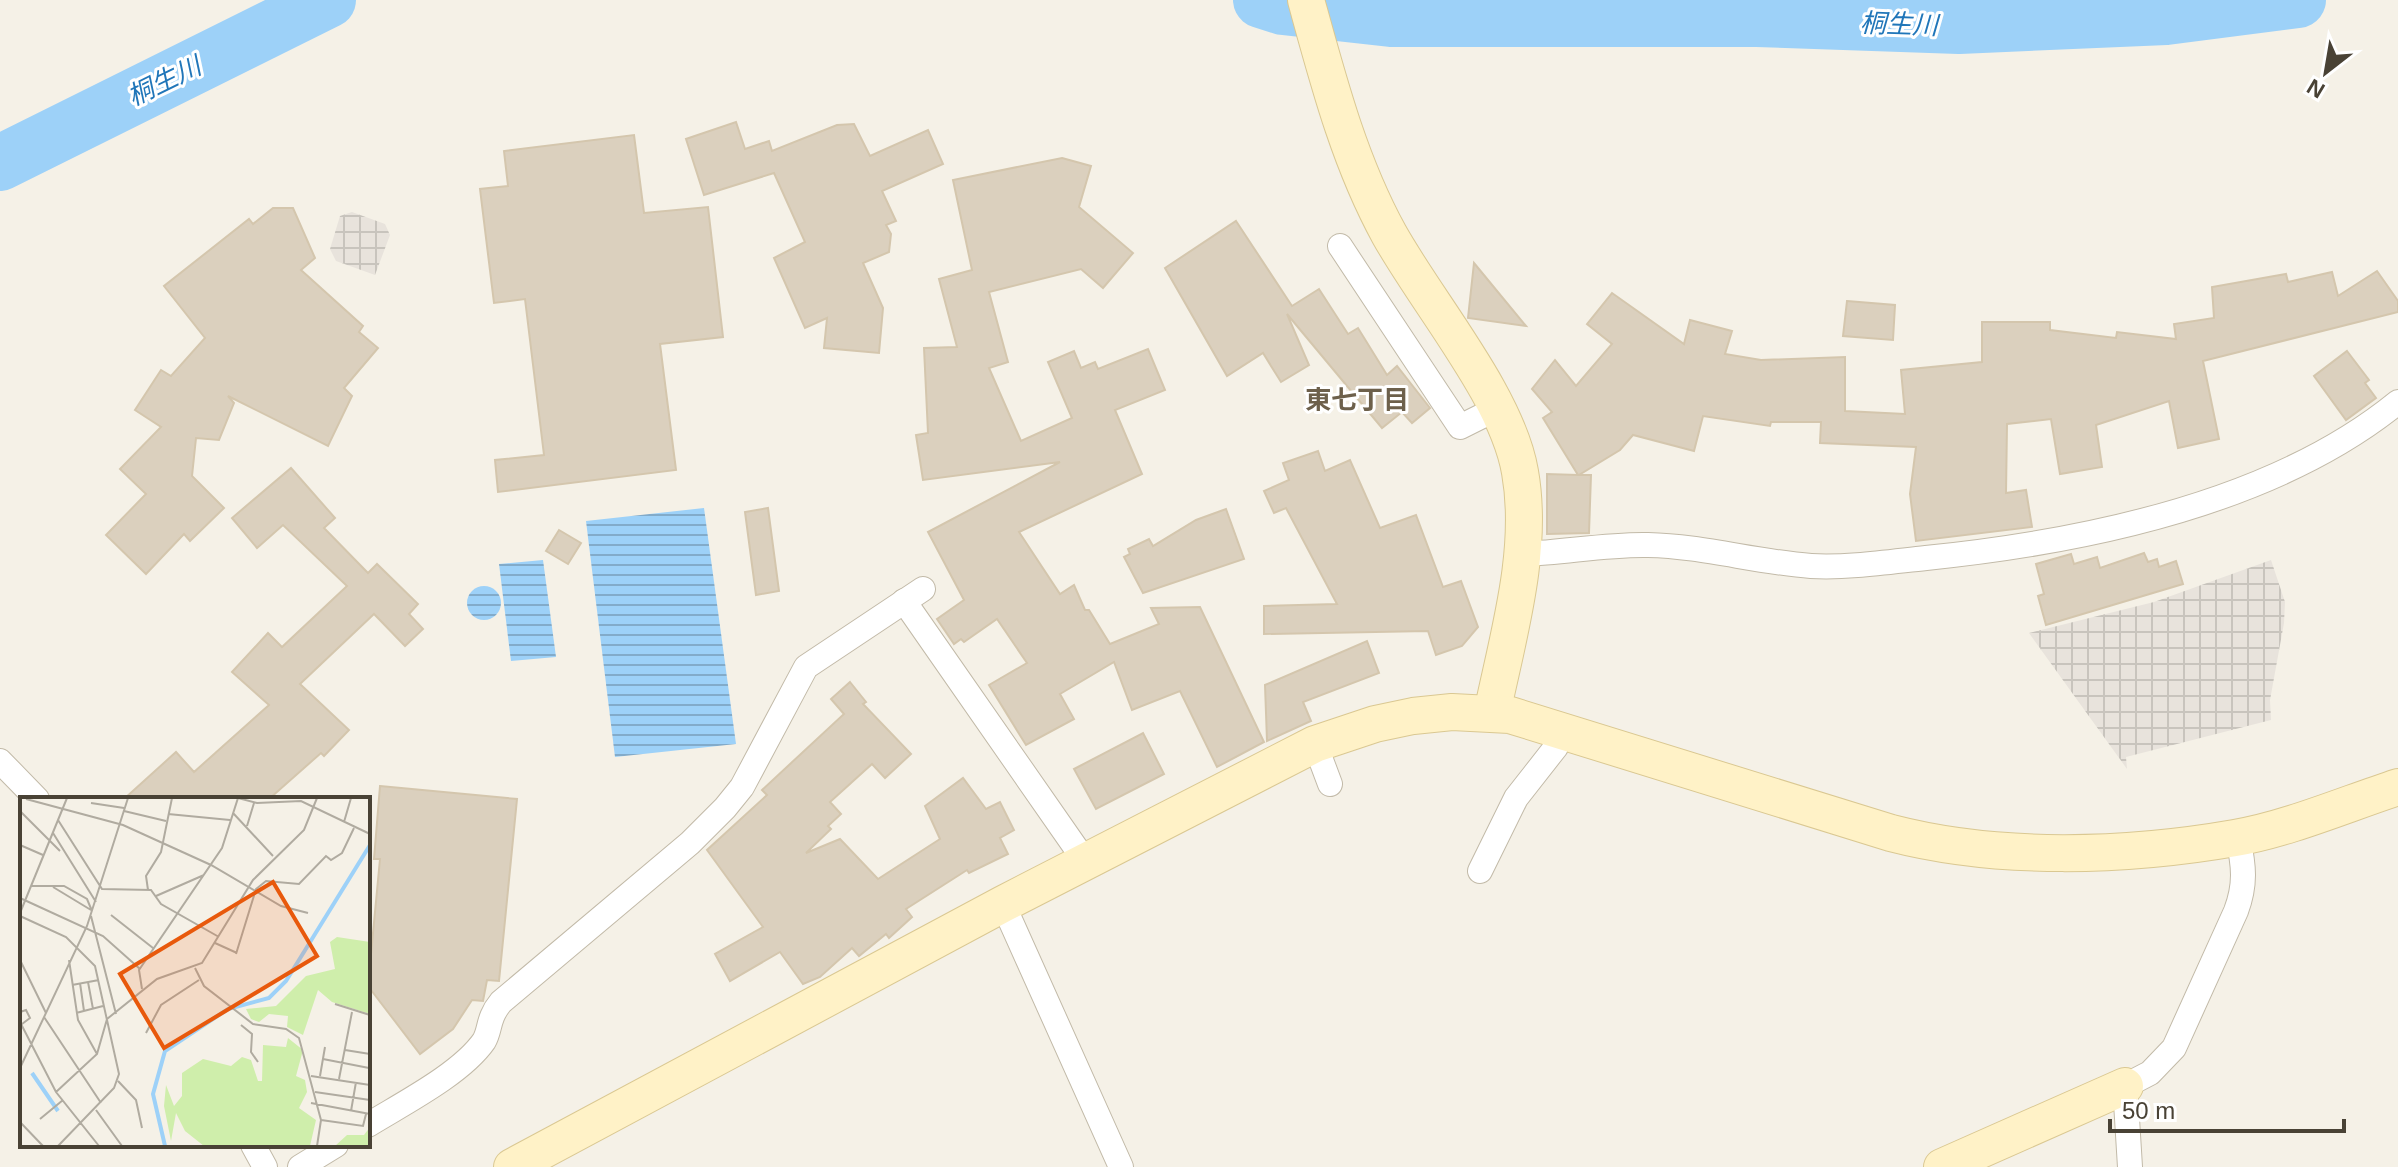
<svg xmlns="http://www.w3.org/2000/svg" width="2398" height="1167" font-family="Helvetica,'Noto Sans JP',sans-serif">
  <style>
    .industrial { fill: url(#industrial-grid) }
    .water { fill: url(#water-rules) }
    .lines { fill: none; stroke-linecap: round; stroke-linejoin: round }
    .river { stroke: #9dd1f8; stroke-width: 56 }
    .building { fill: #dbd0be; stroke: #d4c6ad; stroke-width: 2 }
    .street-casing { stroke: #c2baa8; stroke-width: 26 }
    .secondary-casing { stroke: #dac892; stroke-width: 38 }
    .street { stroke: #fff; stroke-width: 24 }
    .secondary { stroke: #fff2c7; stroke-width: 36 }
    .labels { text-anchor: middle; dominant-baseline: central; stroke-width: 6; stroke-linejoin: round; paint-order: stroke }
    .water-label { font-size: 26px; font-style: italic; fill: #2076b9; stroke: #fff }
    .neighbourhood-label { font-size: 26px; font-weight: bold; fill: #6d604b; stroke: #fff }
    .inset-river { fill: none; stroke: #9dd1f8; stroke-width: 4 }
    .inset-road { fill: none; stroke: #b0aba0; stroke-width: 2 }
    .view { fill: #e8590c; fill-opacity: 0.15; stroke: #e8590c; stroke-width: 4 }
    .inset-edge { fill: none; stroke: #494235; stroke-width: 4 }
  </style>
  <defs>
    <pattern id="industrial-grid" width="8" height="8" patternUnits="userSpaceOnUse" patternTransform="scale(2)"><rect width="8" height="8" fill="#e8e3dc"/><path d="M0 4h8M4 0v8" fill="none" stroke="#c8c4bd"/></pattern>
    <pattern id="water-rules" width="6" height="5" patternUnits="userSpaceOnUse" patternTransform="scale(2)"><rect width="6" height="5" fill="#9dd1f8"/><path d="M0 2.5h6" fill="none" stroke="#82abca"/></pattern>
  </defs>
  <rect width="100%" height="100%" fill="#f5f1e7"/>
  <!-- industrial -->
  <g class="industrial">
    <path d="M352,212L385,224L390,235L375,275L336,261L330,249L340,216Z"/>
    <path d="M2271,560L2285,602L2284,623L2270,700L2271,720L2126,757L2127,769L2029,633L2154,602Z"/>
  </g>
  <!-- water -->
  <g class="water">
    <path d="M704,508L736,744L615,757L586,521Z"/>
    <path d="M543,560L556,657L511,661L499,564Z"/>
    <circle cx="484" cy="603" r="17"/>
  </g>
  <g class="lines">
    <!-- river -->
    <g class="river">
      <path d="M1261,0L1283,7L1391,19H1757L1959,26L2166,17L2298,0"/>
      <path d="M0,163L328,0"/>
    </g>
  </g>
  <!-- building -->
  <g class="building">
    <path d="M736,122L745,149L769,141L772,151L837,125L854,124L870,156L928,130L943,164L882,191L896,221L886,225L891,234L889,252L863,263L883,308L879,353L824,348L827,318L805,328L774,258L805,242L774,173L704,195L686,139Z"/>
    <path d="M634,135L644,213L708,207L723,337L660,344L676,470L498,492L495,460L544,455L525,299L494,303L480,189L508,186L504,151Z"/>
    <path d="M1062,158L1091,166L1079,207L1133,253L1103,288L1081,269L989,292L1008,362L989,368L1021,441L1072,418L1048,362L1074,351L1081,368L1095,362L1098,369L1148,349L1165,390L1115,410L1142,474L1019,532L1060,594L1074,585L1085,610H1089L1110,644L1159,624L1151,608L1200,607L1264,742L1217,767L1180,691L1132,710L1114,662L1060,694L1074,719L1026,745L989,685L1027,663L997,619L964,642L961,639L954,644L937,619L964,600L928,532L1060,462L923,480L916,435L928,433L924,348L957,347L939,279L972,270L953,180Z"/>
    <path d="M273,208H293L315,258L301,270L363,326L359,332L378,348L344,388L352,396L328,446L228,396L234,403L219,440L196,438L192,476L224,508L190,541L184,534L146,574L106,535L146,494L120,469L161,427L135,410L161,370L171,376L205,338L164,286L249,219L253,224Z"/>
    <path d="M1236,221L1292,306L1319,289L1348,334L1358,328L1387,375L1397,366L1430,408L1412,423L1402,412L1382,428L1287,314L1309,365L1281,382L1263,353L1227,376L1165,268Z"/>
    <path d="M1474,263L1526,326L1468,318Z"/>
    <path d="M2377,271L2398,301V312L2203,361L2219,439L2178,448L2169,401L2096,425L2102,467L2060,474L2051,419L2007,424L2006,493L2026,490L2032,527L1916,541L1910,494L1916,447L1820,443L1821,422H1771L1770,426L1703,416L1694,451L1633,435L1620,450L1579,475H1591L1589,533L1547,534V474L1578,475L1543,418L1552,412L1532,389L1555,360L1576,386L1612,344L1587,324L1612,293L1684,344L1690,320L1732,331L1725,354L1761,360L1845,357V411L1905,414L1901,370L1982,362V322H2050V330L2116,338L2117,332L2176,339L2174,324L2214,318L2212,287L2286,274L2288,282L2332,272L2338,296Z"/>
    <path d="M1847,301L1895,305L1893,340L1843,336Z"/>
    <path d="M2347,351L2369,380L2365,383L2376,398L2346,420L2314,376Z"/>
    <path d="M1318,451L1325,471L1350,460L1380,528L1416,515L1443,587L1461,581L1478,627L1462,646L1436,655L1428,631L1264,634V606L1337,604L1286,508L1274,513L1264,491L1289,480L1283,463Z"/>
    <path d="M291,468L335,518L324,528L368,573L377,564L418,604L409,614L423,629L405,646L374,614L300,684L349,730L324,756L321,753L269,799H124L176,752L194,772L269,705L232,672L268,633L282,647L347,586L283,525L257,548L232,518Z"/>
    <path d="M768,508L779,591L756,595L745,512Z"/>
    <path d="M1226,509L1244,559L1143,593L1124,557L1130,554L1128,549L1149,539L1153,546L1196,520Z"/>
    <path d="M559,530L581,543L568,564L546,551Z"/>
    <path d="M2144,553L2148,562L2157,559L2159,567L2176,561L2183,584L2046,625L2038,596L2044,594L2036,564L2071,554L2074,564L2097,557L2100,568Z"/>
    <path d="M1367,641L1379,673L1303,702L1311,721L1267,741L1265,685Z"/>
    <path d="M850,682L866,702L863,704L911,754L885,778L872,764L830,802L841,814L828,826L831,829L806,853L840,839L878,879L940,839L925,806L963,778L986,809L1000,802L1014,830L1000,838L1008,854L969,873L967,870L906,909L912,917L889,938L886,934L859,956L852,948L820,977L803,984L780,952L730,981L715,954L763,927L707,850L767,795L762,790L844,714L831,699Z"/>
    <path d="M1143,733L1164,774L1096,809L1074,769Z"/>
    <path d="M380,786L517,799L499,981L487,980L483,1001L472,1000L453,1029L420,1054L368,986L380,859H374Z"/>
  </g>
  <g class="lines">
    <defs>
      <g id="street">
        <path d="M1340,246L1460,427L1498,408"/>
        <path d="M1521,554C1563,553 1605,544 1648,545C1702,546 1756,562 1811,566C1848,568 1888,562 1926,558C2083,542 2273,504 2398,402"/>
        <path d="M904,601L1085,861"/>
        <path d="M1315,744L1330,784"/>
        <path d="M0,761L37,799"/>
        <path d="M1480,871L1516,798L1556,747L1563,729"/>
        <path d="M1003,904L1121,1167"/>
        <path d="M368,1125C402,1104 461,1074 484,1041C491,1029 487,1019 501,1002L690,843L725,808L742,787L806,667L923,589"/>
        <path d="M253,1145L265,1167"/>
        <path d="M300,1167L336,1145"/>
        <path d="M2130,1167L2125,1086L2150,1073L2174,1048L2236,911C2246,884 2244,866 2238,838"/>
      </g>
      <g id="secondary">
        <path d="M1306,0C1328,80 1349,161 1389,234C1428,304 1507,396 1520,472C1534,550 1508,636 1492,713"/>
        <path d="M512,1167L1003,904L1315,744L1375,724L1413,716L1452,712L1510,715L1891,833C1999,861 2126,857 2235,838C2288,829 2346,804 2398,787"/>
        <path d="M1942,1167L2125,1086"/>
      </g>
    </defs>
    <!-- street casing -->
    <use href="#street" class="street-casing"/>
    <!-- secondary casing -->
    <use href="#secondary" class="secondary-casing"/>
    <!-- street -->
    <use href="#street" class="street"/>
    <!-- secondary -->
    <use href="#secondary" class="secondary"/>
  </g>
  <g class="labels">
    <!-- water labels -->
    <g class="water-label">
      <text transform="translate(1899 24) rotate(2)">桐生川</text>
      <text transform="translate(164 81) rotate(-26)">桐生川</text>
    </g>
    <!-- neighbourhood labels -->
    <g class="neighbourhood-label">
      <text x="1357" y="400">東七丁目</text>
    </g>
  </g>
  <!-- overview -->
  <g transform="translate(20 797)">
    <rect width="350" height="350" fill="#f5f1e7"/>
    <path d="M317,140L350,145V217L312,205L298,193L283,238L267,230L268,219L249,217L239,225L231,222L226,212L256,209L286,179L315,172L310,145ZM268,241L283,253L276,279L285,283L287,295L279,311L296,323L290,349H184L165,334L156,316L151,344L144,309L146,288L154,309L162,299V276L183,262L211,269L222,260L231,263L238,284H242L243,248L266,250ZM350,330V349H315L327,338H344Z" fill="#cfeeab"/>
    <path class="inset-river" d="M12,276L38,314M145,349L133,297L145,254L208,212L249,201L266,184L350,48"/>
    <path class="inset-road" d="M6,2L103,28L191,68L261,109L288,116M71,6L104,11M0,14L40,54M104,14L146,24M213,16L253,59M148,17L210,23M38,23L82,92L131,93L141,107L199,140M324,25L331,1M227,29L234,6M33,36L76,105M0,48L23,58M11,89H44L67,102L72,114M33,90L71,113M128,93L126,79L141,55L152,1M136,99L184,78M0,101L83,139L120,172M0,116L47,1M91,118L133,151M0,119L46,140L75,169L99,277L94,291L38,349M71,119L96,217M195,146L217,156M216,157L236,92L246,84L279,87L306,59L311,63L322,56L334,31M0,163L26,216M49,163L58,223L77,257M175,171L184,189L233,227L266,232L279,241L301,323L297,349M68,185L73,212M60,186L64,214M52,188L79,183M122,192L119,173L202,51L218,1L237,6L281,4L350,37M315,207L350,218M0,215L6,213L10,221L2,227M56,216L83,209M24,220L81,306M0,225L36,295L79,349M221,228L232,237L231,255L238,265M126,236L141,208L179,183M325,253L350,257M303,262L349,271M0,271L67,129L108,1M291,279L350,288M300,279L305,250M319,282L332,215M98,284L116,303L122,331M36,295L77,257L87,222L137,182L182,166L233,83L284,33L297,1M295,295L350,303M291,306L350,317M76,313L102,349M331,314L336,285M20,322L43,303M301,323L343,329L346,317M0,325L23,349"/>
    <path class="view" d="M253,85L297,159L144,251L100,177Z"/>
    <rect width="350" height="350" class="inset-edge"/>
  </g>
  <!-- north arrow -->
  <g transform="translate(2326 72) rotate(211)" stroke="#ffffff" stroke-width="6" paint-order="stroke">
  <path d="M0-6L14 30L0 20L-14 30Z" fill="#494235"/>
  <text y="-12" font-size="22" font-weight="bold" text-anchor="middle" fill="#494235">N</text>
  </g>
  <!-- scale -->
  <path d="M2110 1119v12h234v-12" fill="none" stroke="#494235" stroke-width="4"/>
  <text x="2122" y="1119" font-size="24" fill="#494235" stroke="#ffffff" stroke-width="6" paint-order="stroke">50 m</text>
</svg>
